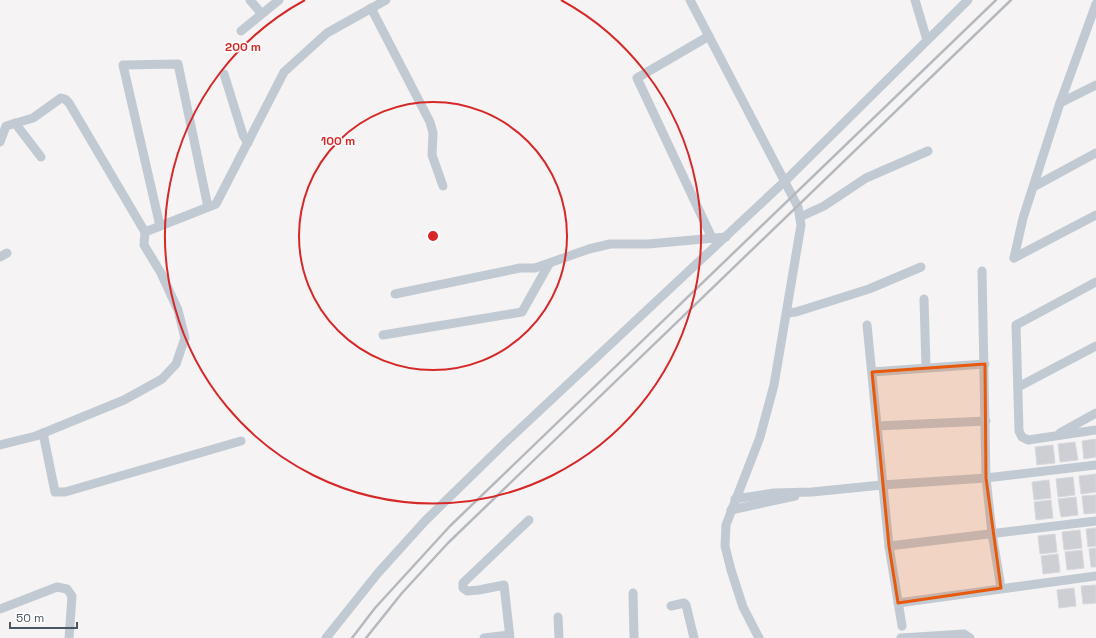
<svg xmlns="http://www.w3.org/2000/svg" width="1096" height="638" font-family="'Space Grotesk',sans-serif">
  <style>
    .building { fill: #cdcfd5; stroke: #d7d9de }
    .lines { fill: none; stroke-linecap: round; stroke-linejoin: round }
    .minor { stroke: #c1cad2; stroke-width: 9 }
    .rail { stroke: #b5b8bd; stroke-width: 2.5 }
    .marked { fill: #e8590c; fill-opacity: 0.2; stroke: #e8590c; stroke-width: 3; stroke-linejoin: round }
    .ring { fill: none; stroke: #d62828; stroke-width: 2 }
    .centre { fill: #d62828; stroke: #fff; stroke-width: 2 }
    .ring-label { font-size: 12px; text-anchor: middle; font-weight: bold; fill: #d62828; stroke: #fff; stroke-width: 3; stroke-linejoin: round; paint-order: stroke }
  </style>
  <rect width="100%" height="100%" fill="#f5f3f3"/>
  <!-- building -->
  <g class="building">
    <path d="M1096,439V457L1084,459L1082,441Z"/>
    <path d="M1075,442L1078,460L1060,462L1058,444Z"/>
    <path d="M1053,445L1055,463L1037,465L1035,447Z"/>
    <path d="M1096,474V492L1081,494L1079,476Z"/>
    <path d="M1073,477L1075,495L1058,497L1056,479Z"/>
    <path d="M1049,480L1051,498L1034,500L1032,482Z"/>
    <path d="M1096,495V513L1084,514L1082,496Z"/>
    <path d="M1076,497L1078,515L1061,517L1058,499Z"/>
    <path d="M1051,500L1053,518L1036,520L1034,502Z"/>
    <path d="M1096,528V546L1088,547L1086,529Z"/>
    <path d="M1080,530L1082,548L1064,550L1062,532Z"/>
    <path d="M1055,534L1057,552L1040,554L1038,536Z"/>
    <path d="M1096,548V567H1091L1089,549Z"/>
    <path d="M1082,550L1084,568L1067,570L1065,552Z"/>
    <path d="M1058,554L1060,572L1043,574L1041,556Z"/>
    <path d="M1096,585V603L1083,604L1081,586Z"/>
    <path d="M1074,588L1076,606L1059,608L1057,590Z"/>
  </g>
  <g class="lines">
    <!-- minor -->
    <g class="minor">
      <path d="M250,0L261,13"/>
      <path d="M690,0L798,207L801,225L774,385L760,437L726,525L725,546L731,570L743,607L759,638"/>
      <path d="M915,0L927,40"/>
      <path d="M371,8L430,122L433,133L432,155L443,186"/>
      <path d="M241,31L279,0"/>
      <path d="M709,36L637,78L712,238"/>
      <path d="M224,74L243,135L248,143"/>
      <path d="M1060,103L1096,85"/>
      <path d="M15,123L41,157"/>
      <path d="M0,142L6,126L33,118L61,98L65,99L69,103L145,232L144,245L161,273L178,310L185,338L176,364L162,379L124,400L36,436L0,445"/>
      <path d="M1035,186L1096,153"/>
      <path d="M800,217L824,206L866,178L928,151"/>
      <path d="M160,226L123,65L178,64L208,207"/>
      <path d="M145,232L216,204L284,72L327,33L386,0"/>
      <path d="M0,257L7,253"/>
      <path d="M1014,258L1023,218L1060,103L1096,4"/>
      <path d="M1014,258L1096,215"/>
      <path d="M982,271L986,478L992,533L1001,588"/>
      <path d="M1096,282L1016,325L1019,431L1022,437L1028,440L1096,430"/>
      <path d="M395,294L520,268H535L589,249L610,244H648L726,237"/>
      <path d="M924,299L926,367"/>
      <path d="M787,313L796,312L869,289L921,267"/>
      <path d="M867,325L889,546L902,626"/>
      <path d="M383,335L522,312L549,264"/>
      <path d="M872,372L985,364"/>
      <path d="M1018,387L1096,346"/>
      <path d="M877,426L986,421"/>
      <path d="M43,433L55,492H65L241,441"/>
      <path d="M1060,433L1096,413"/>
      <path d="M735,499L774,493L812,492L882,485L986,478L1096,465"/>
      <path d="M731,510L795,496"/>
      <path d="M889,546L1096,521"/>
      <path d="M633,593L634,638"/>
      <path d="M898,603L1096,576"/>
      <path d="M671,606L684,603L686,605L694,638"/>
      <path d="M0,609L57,587L67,589L72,596L69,638"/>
      <path d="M558,617L559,638"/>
      <path d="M326,638L378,573L425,521L507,441L785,181L968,0"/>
      <path d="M484,638L509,635"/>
      <path d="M510,638L504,585L479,590L467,591L463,588V583L529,520"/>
      <path d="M901,638L964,634L970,638"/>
    </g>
    <!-- rail -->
    <g class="rail">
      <path d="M352,638L375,608L450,526L996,0"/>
      <path d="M366,638L402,593L448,543L1011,0"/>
    </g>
  </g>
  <!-- marked area -->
  <path class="marked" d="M985,364L986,478L1001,588L898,603L889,546L872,372Z"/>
  <!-- distance rings -->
  <g class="ring">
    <circle cx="433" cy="236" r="134"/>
    <path d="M561 0A268 268 0 1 1 305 0"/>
  </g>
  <circle cx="433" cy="236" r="6" class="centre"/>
  <g class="ring-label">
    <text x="243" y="51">200 m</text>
    <text x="338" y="145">100 m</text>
  </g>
  <!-- scale -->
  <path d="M10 622v6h67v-6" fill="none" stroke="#4a5661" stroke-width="2"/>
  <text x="16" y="622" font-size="12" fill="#4a5661" stroke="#ffffff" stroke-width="3" paint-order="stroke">50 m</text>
</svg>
